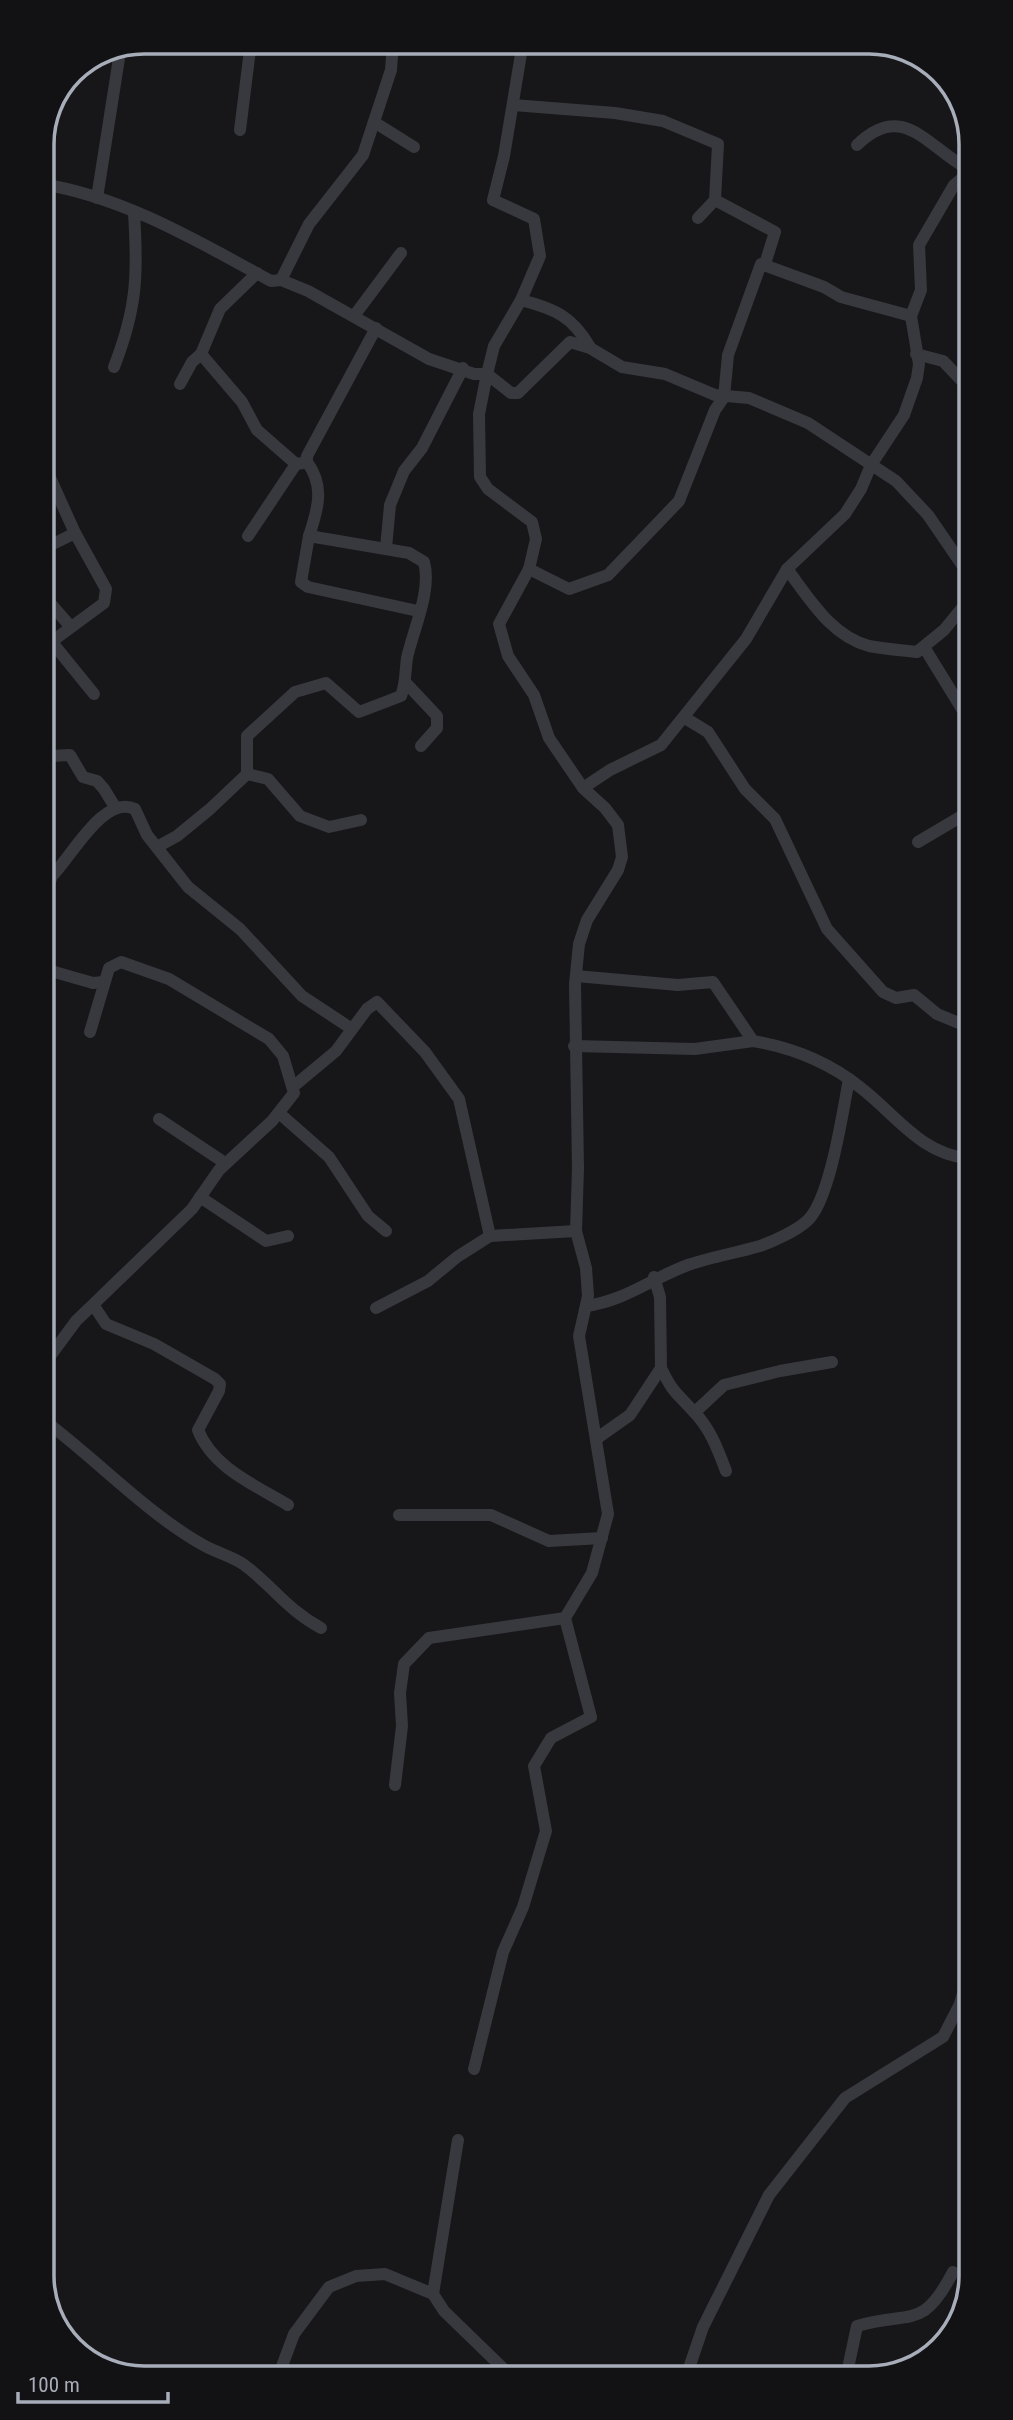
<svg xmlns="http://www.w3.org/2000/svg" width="1013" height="2420" font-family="'Roboto Condensed',sans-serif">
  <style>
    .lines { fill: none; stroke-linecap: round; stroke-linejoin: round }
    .minor { stroke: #38393e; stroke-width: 12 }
    .rim { fill: none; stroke: #a8adba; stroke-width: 3.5 }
  </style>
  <rect width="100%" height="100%" fill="#171719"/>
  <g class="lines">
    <!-- minor -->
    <g class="minor">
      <path d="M218,42L249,51"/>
      <path d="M393,42L391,70L363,155L309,224L281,280L308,291L429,359L474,374H487L479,414L480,477L488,489L532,522L536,539L529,569L499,624L508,656L534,695L549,738L583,788L605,808L618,825L622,857L618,870L587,920L579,944L575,984L578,1168L576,1231L586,1268L588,1296L579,1336L608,1514L592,1573L565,1618L591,1717L551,1738L534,1766L546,1831L523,1907L503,1952L474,2069"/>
      <path d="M523,42L504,156L493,200L534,219L540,256L521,300L494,346L487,374L511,393H518L570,342L590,348L622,367L665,374L715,395L749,398L808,423L896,481L928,515L967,572"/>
      <path d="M513,105L615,113L663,121L718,144L715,200L698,218"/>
      <path d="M374,122L414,147"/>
      <path d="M240,130L251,42"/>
      <path d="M857,145C902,101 926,145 966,168"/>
      <path d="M42,184C124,197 199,242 271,281L281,280"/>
      <path d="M97,198L120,52"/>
      <path d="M715,200L775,232L765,264"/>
      <path d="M521,300C555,309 572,316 590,347"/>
      <path d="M354,316L401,253"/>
      <path d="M201,354L242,402L257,430L296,464"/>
      <path d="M916,354L943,361L966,385"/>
      <path d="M114,367C137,308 138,275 134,213"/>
      <path d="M180,384L192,362L201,354L220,309L257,273"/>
      <path d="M43,462L75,533L106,589L104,603L43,648"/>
      <path d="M248,536L296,464L303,463"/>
      <path d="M309,536L301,582L308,587L418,611"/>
      <path d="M386,548L390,505L404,471L422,448L463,368"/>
      <path d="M43,549L75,533"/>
      <path d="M529,569L569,589L608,575L679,501L715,410L724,397L728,355L761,264L824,287L841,297L911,316"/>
      <path d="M787,569C809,598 831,636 869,646C884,649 901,650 917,652L944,630L967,602"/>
      <path d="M43,595L70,626"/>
      <path d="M51,641L94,694"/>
      <path d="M924,647L967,717"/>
      <path d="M406,683L437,716V728L421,746"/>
      <path d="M685,718L708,732L745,789L775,819L827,929L883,992L896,998L914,995L937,1014L966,1026"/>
      <path d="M44,753L50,756L70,755L83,777L97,781L104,789L115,807"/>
      <path d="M247,774V736L295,692L326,683L359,712L401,696C406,683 405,672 407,658C413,630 432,591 424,562L409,553L309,536C318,509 325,486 307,462V456L376,328"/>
      <path d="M583,788L610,770L661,745L746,639L787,569L845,514L861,489L871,465L904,415L917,378L919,364L911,316L921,290L919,245L954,185L966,175"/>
      <path d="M918,842L967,813"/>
      <path d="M157,847L177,836L210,809L247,774L268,779L300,816L329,827L361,820"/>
      <path d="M44,862L52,876L44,898"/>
      <path d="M52,876C72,856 104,794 135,809L147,835L188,887L240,929L302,996L352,1029"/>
      <path d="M44,969L93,983L103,982"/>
      <path d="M576,976L678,985L713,982L753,1041C794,1048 829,1062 861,1088C895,1114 922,1155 968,1158"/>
      <path d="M574,1046L695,1049L753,1041"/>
      <path d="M294,1086L336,1051L367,1009L377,1002L425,1052L459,1099L490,1236"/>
      <path d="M279,1113L329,1157L368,1216L386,1231"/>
      <path d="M159,1119L225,1163"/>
      <path d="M200,1197L266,1241L288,1236"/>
      <path d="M94,1306L106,1324L154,1344L215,1379L220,1384L219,1391L198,1430C213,1468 255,1485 288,1505"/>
      <path d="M586,1306C625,1301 652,1278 688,1265C711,1257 736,1253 760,1246C774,1241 796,1231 807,1221C830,1201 843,1110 849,1079"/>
      <path d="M376,1308L428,1281L457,1257L490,1236L576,1231"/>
      <path d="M45,1363L76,1321L192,1209L219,1170L272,1121L294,1093L283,1056L269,1039L169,979L121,962L109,968L90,1032"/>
      <path d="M661,1368C673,1393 676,1392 694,1412C710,1428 718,1450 726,1471"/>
      <path d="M695,1412L724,1385L780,1371L832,1362"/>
      <path d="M45,1421C96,1459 151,1517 205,1546C218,1553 231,1556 243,1564C272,1585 287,1610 321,1628"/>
      <path d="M596,1439L630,1415L661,1368L660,1297L654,1277"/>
      <path d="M399,1515H491L549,1541L602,1538"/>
      <path d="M395,1785L402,1726L400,1693L404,1664L429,1638L565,1618"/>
      <path d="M433,2294L458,2140"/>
      <path d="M847,2373L857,2326C910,2310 922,2332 953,2272"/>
      <path d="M687,2374L703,2327L769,2195L845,2098L943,2037L960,2004L970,1969"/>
      <path d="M278,2377L294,2334L329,2287L356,2276L385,2274L433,2294L444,2311L510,2375"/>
    </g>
  </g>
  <!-- crop -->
  <path d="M0 0H1013V2420H0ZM144 54H869A90 90 0 0 1 959 144V2276A90 90 0 0 1 869 2366H144A90 90 0 0 1 54 2276V144A90 90 0 0 1 144 54Z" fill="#121214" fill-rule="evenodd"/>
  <path class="rim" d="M144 54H869A90 90 0 0 1 959 144V2276A90 90 0 0 1 869 2366H144A90 90 0 0 1 54 2276V144A90 90 0 0 1 144 54Z"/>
  <!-- scale -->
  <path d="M18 2392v10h150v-10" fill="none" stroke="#a8adba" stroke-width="3.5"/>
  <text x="28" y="2392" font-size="21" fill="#a8adba" stroke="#121214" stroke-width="5" paint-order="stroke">100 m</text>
</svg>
